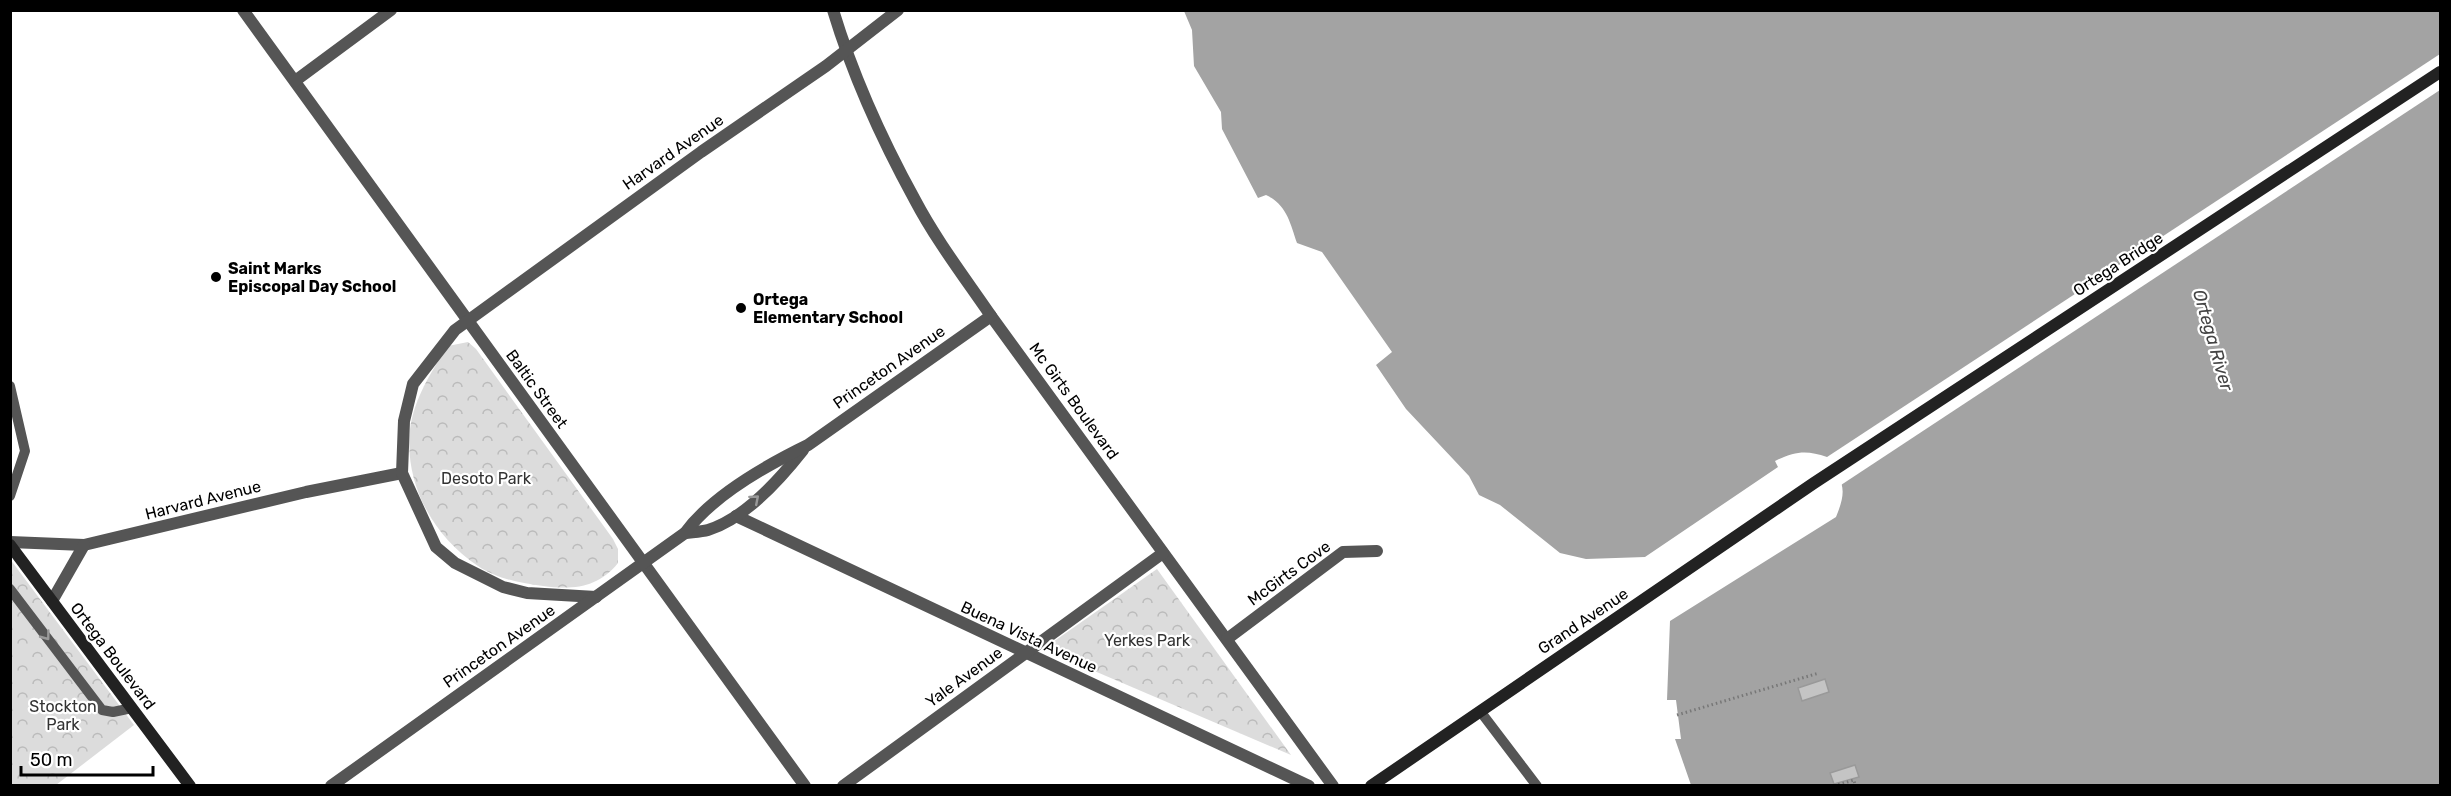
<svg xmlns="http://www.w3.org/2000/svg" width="2451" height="796" font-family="Rubik,sans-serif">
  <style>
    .park { fill: url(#park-crowns) }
    .water { fill: #a3a3a3 }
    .pier { fill: #fff }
    .building { fill: #c4c4c4; stroke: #999; stroke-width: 1.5 }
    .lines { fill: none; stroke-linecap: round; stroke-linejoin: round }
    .path { stroke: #777; stroke-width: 3; stroke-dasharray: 1.5 3; stroke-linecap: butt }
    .service { stroke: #555; stroke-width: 10 }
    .minor { stroke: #555; stroke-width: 12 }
    .secondary { stroke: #222; stroke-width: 12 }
    .oneway { stroke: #999 }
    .poi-dot { fill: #000; stroke: #fff; stroke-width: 2 }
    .labels { text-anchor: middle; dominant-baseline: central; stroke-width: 4.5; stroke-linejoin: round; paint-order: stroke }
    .street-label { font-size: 16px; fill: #000; stroke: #fff }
    .poi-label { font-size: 16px; font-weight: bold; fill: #000; stroke: #fff; text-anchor: start }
    .park-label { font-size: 16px; fill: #333; stroke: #fff }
    .water-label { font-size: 18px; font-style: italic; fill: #444; stroke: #fff }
  </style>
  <defs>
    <pattern id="park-crowns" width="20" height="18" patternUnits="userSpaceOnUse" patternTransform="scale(1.5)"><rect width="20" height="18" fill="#dcdcdc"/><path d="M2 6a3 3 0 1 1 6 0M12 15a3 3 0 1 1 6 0" fill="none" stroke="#bbb"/></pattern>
  </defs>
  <rect width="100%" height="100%" fill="#fff"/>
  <!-- park -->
  <g class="park">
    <path d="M468,342L476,349L613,539L618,549V563C598,588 573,590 543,586C521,583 497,579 478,566C433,536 404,484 410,429C414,399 431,372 448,346Z"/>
    <path d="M10,559L134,725L56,785H11Z"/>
    <path d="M1157,569L1291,755L1043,649Z"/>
  </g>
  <!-- water -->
  <path class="water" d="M1184,11H2440V785H1691L1675,739H1681L1676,700H1667L1670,621L1836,517C1848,488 1843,482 1827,457C1807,450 1795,451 1775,461L1778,467L1645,557L1586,559L1560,553L1500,505L1479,495L1469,476L1406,409L1376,365L1392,352L1322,252L1297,243C1290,223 1287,205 1266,195L1258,198L1222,129L1221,112L1194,66L1192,30Z"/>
  <!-- pier -->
  <path class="pier" d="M2440,54V90L1841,485L1824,459Z"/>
  <!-- building -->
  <g class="building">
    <path d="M1825,679L1829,692L1802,701L1798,688Z"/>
    <path d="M1855,765L1859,777L1834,784L1830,773Z"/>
  </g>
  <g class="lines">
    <!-- path -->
    <g class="path">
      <path d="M1677,715L1819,673"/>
      <path d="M1834,786L1854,780L1855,785"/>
    </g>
    <!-- service -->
    <g class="service">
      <path d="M10,386L25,451L10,496"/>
      <path d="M10,589L102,710L113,712L132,708"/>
      <path d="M1480,711L1537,786"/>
    </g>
    <!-- minor -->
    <g class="minor">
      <path d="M243,10L805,786"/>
      <path d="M833,10C853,76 882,140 915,200C936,240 965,278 991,316L1333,786"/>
      <path d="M295,81L391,10"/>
      <path d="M736,516L1309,786"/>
      <path d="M685,533C693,532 701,532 708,530C744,519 781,478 803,450"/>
      <path d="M10,542L84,545L306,492L402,473"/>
      <path d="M596,597L527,593L503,587L455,563L436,547L402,473L404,421L413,384L455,330L701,152L826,66L898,10"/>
      <path d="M52,601L84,545"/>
      <path d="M1227,639L1343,552L1377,551"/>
      <path d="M331,786L685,533C711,497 767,465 808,445L991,316"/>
      <path d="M843,786L1163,553"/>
    </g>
    <!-- secondary -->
    <g class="secondary">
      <path d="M10,545L190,786"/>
      <path d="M1371,786L1814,483L2440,72"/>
    </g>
  </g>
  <!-- one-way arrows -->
  <defs><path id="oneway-chevron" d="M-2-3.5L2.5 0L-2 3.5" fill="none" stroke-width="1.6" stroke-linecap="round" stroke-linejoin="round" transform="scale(1.5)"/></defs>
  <g class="oneway">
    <use href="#oneway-chevron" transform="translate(755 499) rotate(-41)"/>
    <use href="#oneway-chevron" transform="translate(46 636) rotate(53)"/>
  </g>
  <!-- markers -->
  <g class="poi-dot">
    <circle cx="216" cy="277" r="6"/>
    <circle cx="741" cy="308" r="6"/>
  </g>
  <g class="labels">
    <!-- street labels -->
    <g class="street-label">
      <text transform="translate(673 152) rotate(-35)">Harvard Avenue</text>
      <text transform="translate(2118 264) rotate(-33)">Ortega Bridge</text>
      <text transform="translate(889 367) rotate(-35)">Princeton Avenue</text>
      <text transform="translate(537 389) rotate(54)">Baltic Street</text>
      <text transform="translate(1074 401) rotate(54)">Mc Girts Boulevard</text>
      <text transform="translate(203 500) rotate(-14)">Harvard Avenue</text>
      <text transform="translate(1289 573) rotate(-36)">McGirts Cove</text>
      <text transform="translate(1583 621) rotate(-34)">Grand Avenue</text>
      <text transform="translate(1029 637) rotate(25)">Buena Vista Avenue</text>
      <text transform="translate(499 646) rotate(-35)">Princeton Avenue</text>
      <text transform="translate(113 656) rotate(53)">Ortega Boulevard</text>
      <text transform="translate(964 677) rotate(-36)">Yale Avenue</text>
    </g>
    <!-- poi labels -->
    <g class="poi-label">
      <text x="228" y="268">Saint Marks<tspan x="228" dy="18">Episcopal Day School</tspan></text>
      <text x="753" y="299">Ortega<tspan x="753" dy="18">Elementary School</tspan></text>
    </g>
    <!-- park labels -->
    <g class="park-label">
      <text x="486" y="478">Desoto Park</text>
      <text x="1147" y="640">Yerkes Park</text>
      <text x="63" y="706">Stockton<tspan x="63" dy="18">Park</tspan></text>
    </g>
    <!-- water labels -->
    <g class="water-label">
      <text transform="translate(2213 340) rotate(74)">Ortega River</text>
    </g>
  </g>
  <!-- border -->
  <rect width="2451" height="796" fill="none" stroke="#000000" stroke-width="24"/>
  <!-- scale -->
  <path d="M21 766v9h132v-9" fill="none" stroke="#000000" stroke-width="3"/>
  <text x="30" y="766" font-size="18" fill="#000000" stroke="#ffffff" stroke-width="4.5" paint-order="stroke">50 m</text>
</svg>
